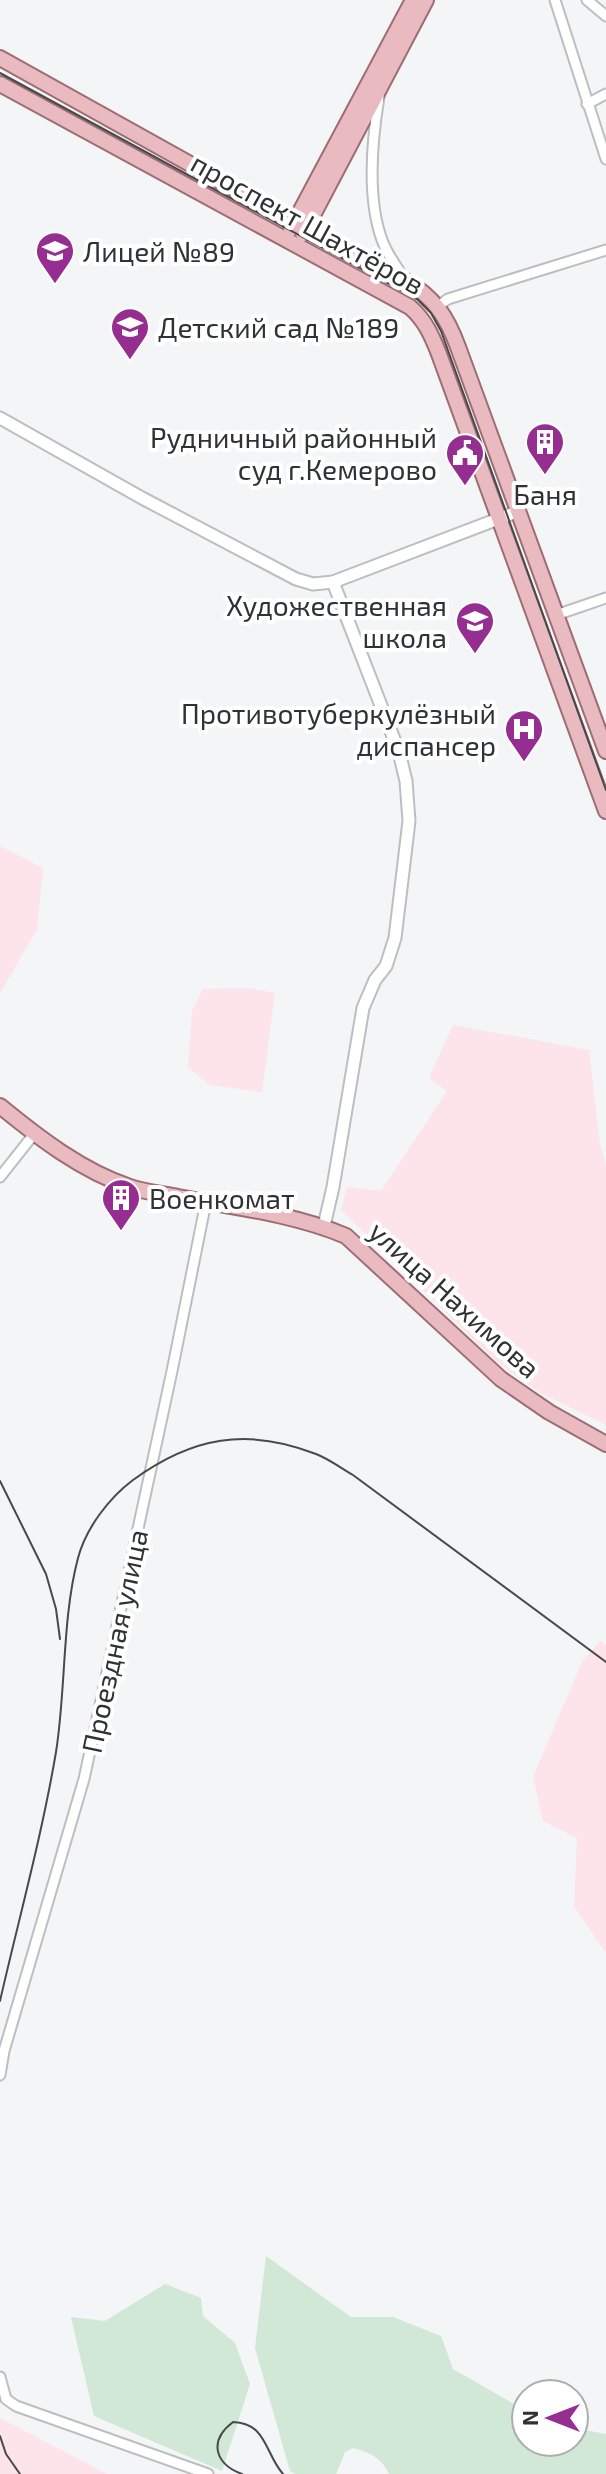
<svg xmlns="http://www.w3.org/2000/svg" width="606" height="2474" font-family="'Exo 2',sans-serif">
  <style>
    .industrial { fill: #fde3ea }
    .green { fill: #d0e8d5 }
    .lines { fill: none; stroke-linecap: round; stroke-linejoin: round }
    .minor-casing { stroke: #bcbec1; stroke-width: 13 }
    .tertiary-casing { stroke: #bcbec1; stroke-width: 15 }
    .primary-casing { stroke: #9e6d74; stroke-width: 18 }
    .minor { stroke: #fff; stroke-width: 9 }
    .tertiary { stroke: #fff; stroke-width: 11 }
    .primary { stroke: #e9bbc1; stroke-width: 14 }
    .tram { stroke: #48494a; stroke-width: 2 }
    .rail { stroke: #48494a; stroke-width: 2 }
    .labels { text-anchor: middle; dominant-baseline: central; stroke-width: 8; stroke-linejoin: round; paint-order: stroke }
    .street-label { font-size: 28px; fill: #303132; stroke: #fff }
    .poi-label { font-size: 28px; fill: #303132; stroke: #fff; text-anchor: start }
  </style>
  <rect width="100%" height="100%" fill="#f3f5f7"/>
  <!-- industrial -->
  <g class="industrial">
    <path d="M0,846L43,868L37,929L0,993Z"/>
    <path d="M249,988L275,993L262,1092L210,1085L188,1067L192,1011L203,989Z"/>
    <path d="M453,1025L589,1050L600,1144L606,1166V1425L539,1392L496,1361L341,1210L347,1187L381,1191L447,1091L429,1078Z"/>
    <path d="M600,1641L606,1645V1953L574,1906L577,1838L543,1821L533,1777L582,1662Z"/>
    <path d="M0,2418L107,2474H0Z"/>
  </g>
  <!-- green -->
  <g class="green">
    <path d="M266,2256L351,2317H393L441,2336L453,2369L526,2411V2442H574V2428L606,2434V2474H389C382,2458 369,2452 353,2448L345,2452L336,2474H296L290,2471L255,2348Z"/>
    <path d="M165,2284L201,2298L203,2316L235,2343L250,2384L222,2471L94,2416L71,2317L105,2321Z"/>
  </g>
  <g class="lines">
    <defs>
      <g id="minor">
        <path d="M555,0L606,159"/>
        <path d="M587,0L606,16"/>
        <path d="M379,97C372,140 367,199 382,240C387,254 396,266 404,278"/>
        <path d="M587,104L606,94"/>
        <path d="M438,306L448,299L606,250"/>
        <path d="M556,615L606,598"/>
        <path d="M0,1177L34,1134"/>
        <path d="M0,2075L4,2051L84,1779L172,1371L206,1202"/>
        <path d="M0,2377L6,2399L16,2406L208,2474"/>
      </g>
      <g id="tertiary">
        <path d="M0,418L142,498L296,579L313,584L333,582L519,511"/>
        <path d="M324,1226L333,1187L363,1008L375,980L386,966L395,938L409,821L406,781L399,752L333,582"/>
      </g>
      <g id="primary">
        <path d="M0,58L278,213L406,281C434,297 447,317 458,347L606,751"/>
        <path d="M0,84L410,307C425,320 432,336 439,354L606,811"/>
        <path d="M291,229L413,0"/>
        <path d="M303,234L426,0"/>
        <path d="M0,1106C39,1138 82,1171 130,1187C145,1192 163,1194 178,1197C234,1207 294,1214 346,1236L501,1379L549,1412L606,1444"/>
      </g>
    </defs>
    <!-- minor casing -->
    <use href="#minor" class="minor-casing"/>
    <!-- tertiary casing -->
    <use href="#tertiary" class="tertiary-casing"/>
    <!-- primary casing -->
    <use href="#primary" class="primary-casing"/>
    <!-- minor -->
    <use href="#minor" class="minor"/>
    <!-- tertiary -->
    <use href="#tertiary" class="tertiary"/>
    <!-- primary -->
    <use href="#primary" class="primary"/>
    <!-- tram -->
    <g class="tram">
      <path d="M0,73L417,299L431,313L441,331L606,790"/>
      <path d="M242,2474C215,2464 208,2441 233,2422C267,2423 265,2454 283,2474"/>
    </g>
    <!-- rail -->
    <g class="rail">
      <path d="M0,1481L46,1574L56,1609L60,1639"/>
      <path d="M0,2001C19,1918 42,1835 56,1752C66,1690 62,1618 78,1558C86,1528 109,1498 133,1480C192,1437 247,1427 316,1454C329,1459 341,1468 353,1475L606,1662"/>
      <path d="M0,2436L6,2454L20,2474"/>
    </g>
  </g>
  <!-- icons -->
  <defs>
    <symbol id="school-pin" viewBox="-11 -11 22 30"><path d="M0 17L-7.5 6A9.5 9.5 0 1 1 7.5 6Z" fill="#962d91" stroke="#fff"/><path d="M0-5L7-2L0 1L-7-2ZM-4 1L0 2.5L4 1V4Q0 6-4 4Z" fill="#fff"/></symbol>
    <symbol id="building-pin" viewBox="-11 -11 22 30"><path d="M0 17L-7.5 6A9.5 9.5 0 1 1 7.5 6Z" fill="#962d91" stroke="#fff"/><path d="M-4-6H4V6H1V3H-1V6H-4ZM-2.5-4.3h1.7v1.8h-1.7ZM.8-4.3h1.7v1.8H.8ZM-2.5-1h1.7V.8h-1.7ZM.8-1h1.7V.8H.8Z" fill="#fff"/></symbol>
    <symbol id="civic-pin" viewBox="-11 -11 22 30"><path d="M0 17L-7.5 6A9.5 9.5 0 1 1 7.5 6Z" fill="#962d91" stroke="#fff"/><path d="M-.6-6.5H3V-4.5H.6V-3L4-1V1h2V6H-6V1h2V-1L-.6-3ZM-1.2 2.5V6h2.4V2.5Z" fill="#fff"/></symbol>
    <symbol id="hospital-pin" viewBox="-11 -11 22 30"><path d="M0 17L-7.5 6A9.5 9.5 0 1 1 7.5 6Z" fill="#962d91" stroke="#fff"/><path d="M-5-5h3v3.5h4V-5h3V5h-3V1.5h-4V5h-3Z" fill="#fff"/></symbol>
  </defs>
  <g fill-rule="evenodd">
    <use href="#school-pin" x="33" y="229" width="44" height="60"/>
    <use href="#school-pin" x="108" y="305" width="44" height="60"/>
    <use href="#building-pin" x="523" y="420" width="44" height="60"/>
    <use href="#civic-pin" x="443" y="431" width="44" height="60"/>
    <use href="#school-pin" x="453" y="599" width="44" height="60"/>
    <use href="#hospital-pin" x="502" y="707" width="44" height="60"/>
    <use href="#building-pin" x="99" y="1176" width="44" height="60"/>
  </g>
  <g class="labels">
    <!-- street labels -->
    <g class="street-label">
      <text transform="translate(308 223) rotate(29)">проспект Шахтёров</text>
      <text transform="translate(455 1299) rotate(42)">улица Нахимова</text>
      <text transform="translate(114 1641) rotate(-78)">Проездная улица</text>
    </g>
    <!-- poi labels -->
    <g class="poi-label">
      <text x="83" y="251">Лицей №89</text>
      <text x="158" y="327">Детский сад №189</text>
      <text x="437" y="437" text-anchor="end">Рудничный районный<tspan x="437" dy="32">суд г.Кемерово</tspan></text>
      <text x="545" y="494" text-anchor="middle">Баня</text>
      <text x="447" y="605" text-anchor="end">Художественная<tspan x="447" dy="32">школа</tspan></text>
      <text x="496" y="713" text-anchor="end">Противотуберкулёзный<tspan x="496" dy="32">диспансер</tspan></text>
      <text x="149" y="1198">Военкомат</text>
    </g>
  </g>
  <!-- north arrow -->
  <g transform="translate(550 2418) rotate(270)"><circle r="38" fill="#ffffff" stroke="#acadad" stroke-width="2"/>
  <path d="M0-6L14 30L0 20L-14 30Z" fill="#962d91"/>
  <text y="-12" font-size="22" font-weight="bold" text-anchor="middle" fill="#303132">N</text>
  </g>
</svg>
